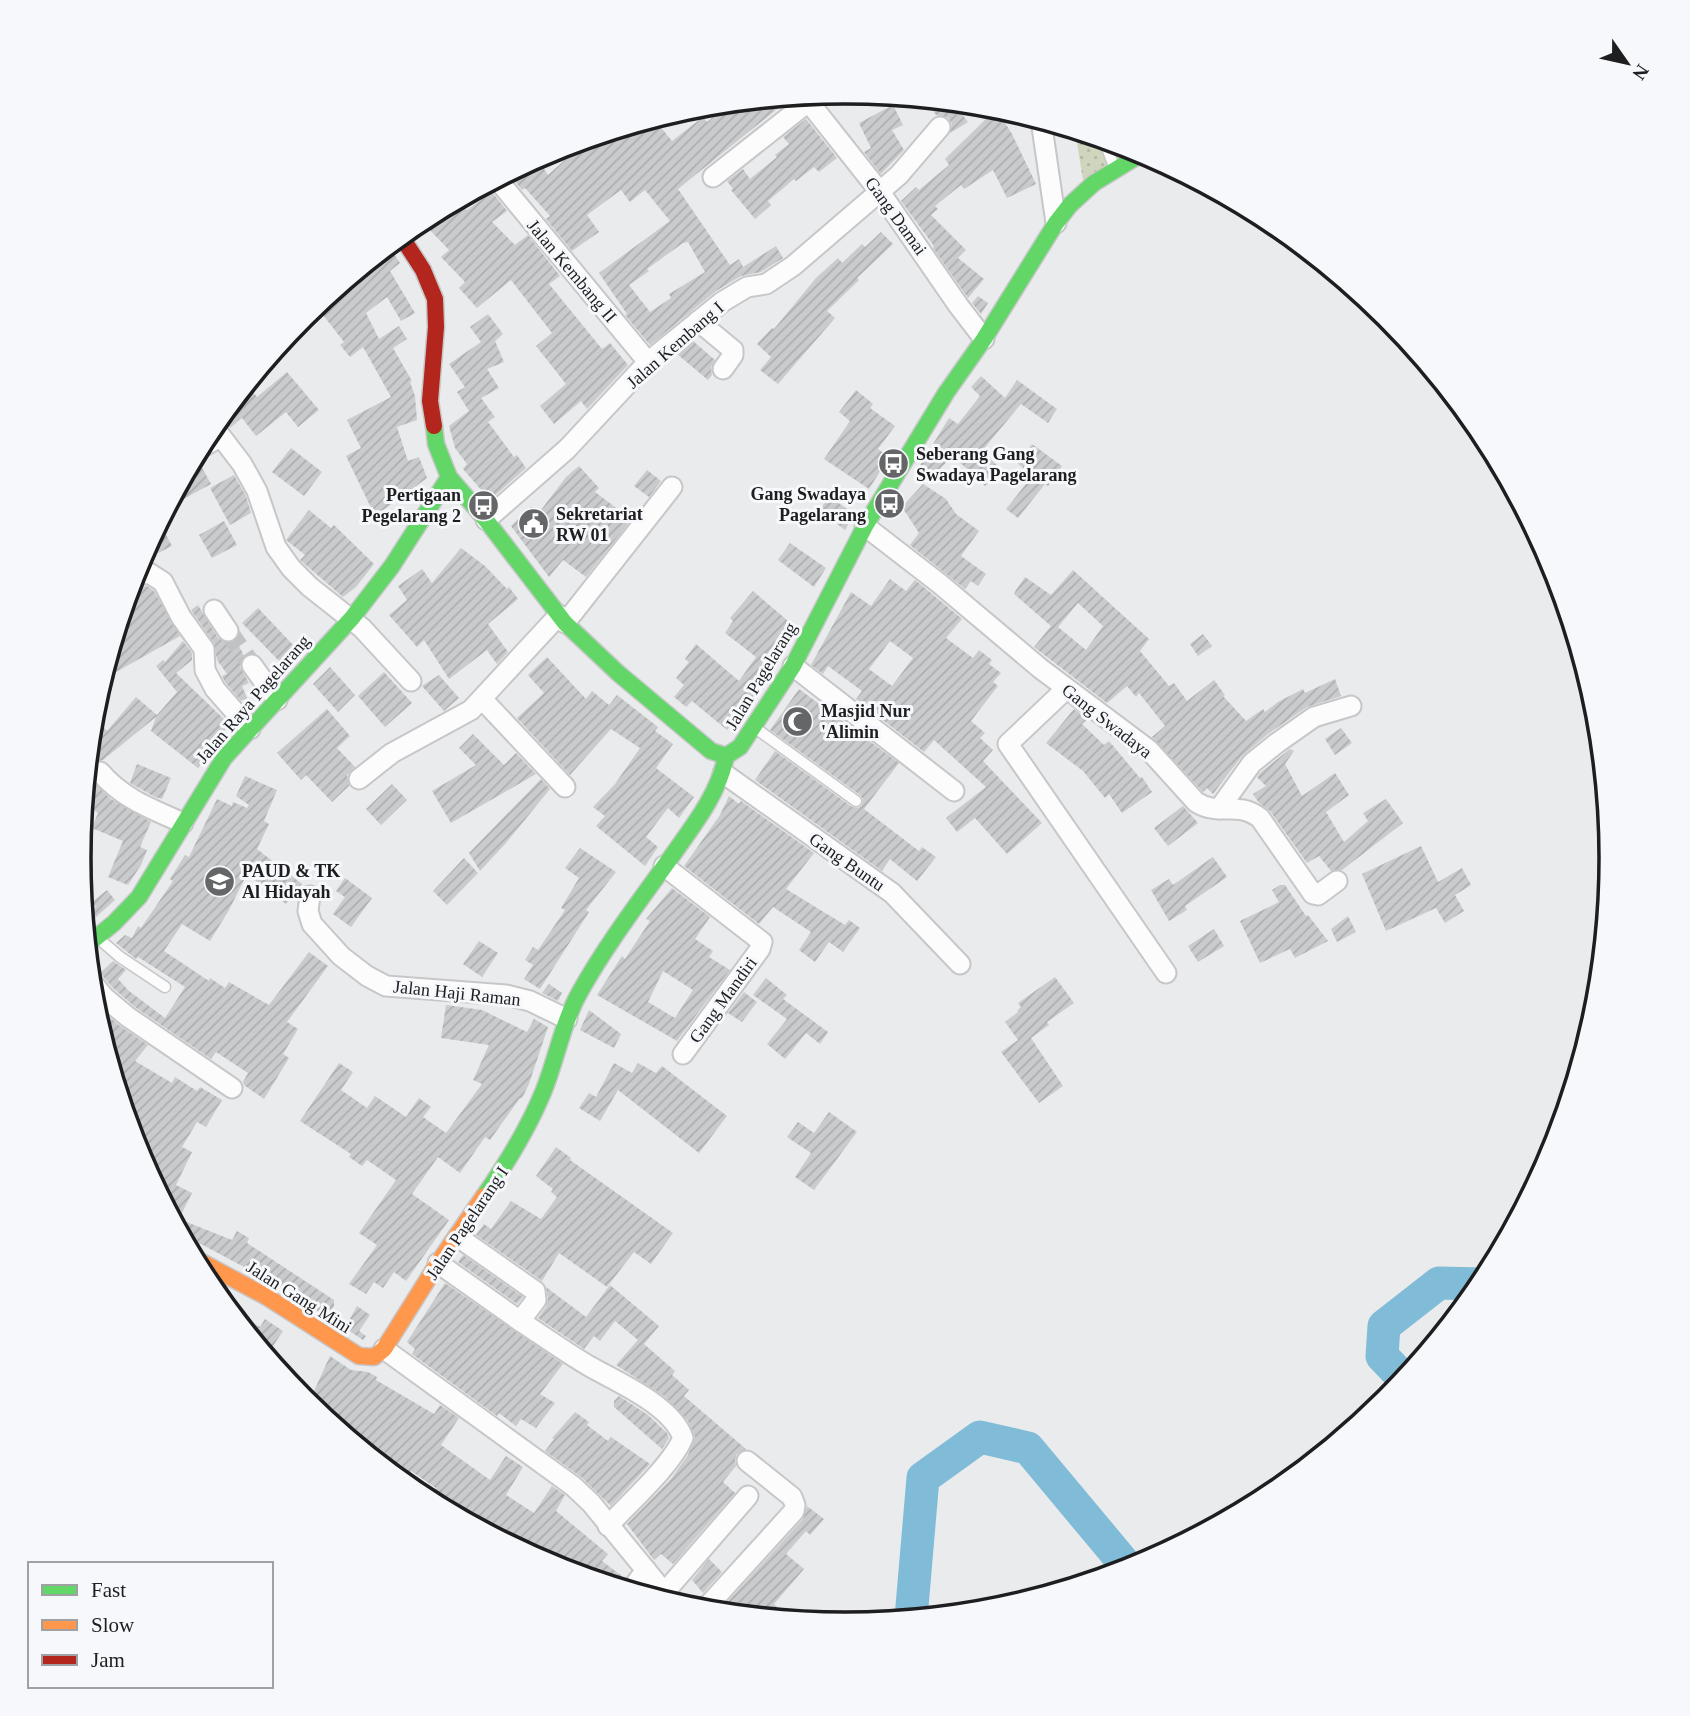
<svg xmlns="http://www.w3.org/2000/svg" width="1690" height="1716" font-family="Georgia,serif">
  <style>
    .grass { fill: url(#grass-dots) }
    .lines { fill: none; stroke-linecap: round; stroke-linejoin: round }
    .river { stroke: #80bcd7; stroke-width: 33 }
    .building { fill: url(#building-hatch); fill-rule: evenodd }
    .street-tunnel { stroke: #c1c2c4; stroke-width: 19; stroke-dasharray: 19 10; stroke-linecap: butt }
    .lane-casing { stroke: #c7c7c9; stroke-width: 13 }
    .street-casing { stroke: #c7c7c9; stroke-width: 23 }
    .fast-casing { stroke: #c7c7c9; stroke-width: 19 }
    .slow-casing { stroke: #c7c7c9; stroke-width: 19 }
    .jam-casing { stroke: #c7c7c9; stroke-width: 19 }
    .lane { stroke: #fcfcfc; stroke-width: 10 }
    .street { stroke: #fcfcfc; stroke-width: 19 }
    .fast { stroke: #63d668; stroke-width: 16 }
    .slow { stroke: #ff974d; stroke-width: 16 }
    .jam { stroke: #b3261e; stroke-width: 16 }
    .labels { text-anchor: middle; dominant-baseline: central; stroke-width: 6; stroke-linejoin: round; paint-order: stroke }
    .street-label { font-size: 18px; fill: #1e1e20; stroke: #f7f8fc }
    .poi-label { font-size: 18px; font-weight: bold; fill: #1e1e20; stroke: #f7f8fc; text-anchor: start }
    .rim { fill: none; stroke: #1e1e20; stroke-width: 3.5 }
  </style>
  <defs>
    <pattern id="grass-dots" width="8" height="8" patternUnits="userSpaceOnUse" patternTransform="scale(1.75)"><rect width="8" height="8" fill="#cfd6bd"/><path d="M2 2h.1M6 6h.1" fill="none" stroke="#b1b7a2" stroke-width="1.8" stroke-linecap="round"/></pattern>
    <pattern id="building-hatch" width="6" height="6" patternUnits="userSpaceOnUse" patternTransform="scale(1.75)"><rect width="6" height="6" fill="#cacbcc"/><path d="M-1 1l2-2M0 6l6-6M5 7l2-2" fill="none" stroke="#adaeaf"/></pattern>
  </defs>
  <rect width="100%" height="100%" fill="#eaebed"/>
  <!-- grass -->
  <path class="grass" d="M1075,131L1139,150L1084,186Z"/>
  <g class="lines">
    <!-- river -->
    <g class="river">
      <path d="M1404,1379L1382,1356L1384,1326L1439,1283L1482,1284"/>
      <path d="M911,1618L923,1478L980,1437L1028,1448L1129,1569"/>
    </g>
  </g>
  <!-- building -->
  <g class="building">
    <path d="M792,97L678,189L730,265L739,259L743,267L776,246L783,258L761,272L741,276L716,291L650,345L625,315L627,314L599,273L670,221L645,190L630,202L621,190L587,215L599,232L572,251L546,219L550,216L525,188L522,190L510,175L537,158L548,175L578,148L582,152L599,136L654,119L672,141L703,117L707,122L730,103ZM688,242L705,272L669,294L671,298L650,312L629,285L649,271L647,269L683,243Z"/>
    <path d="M925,100L953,102L968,122L950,133L952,124L948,118L936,115Z"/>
    <path d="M893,105L903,125L892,130L904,150L881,174L864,152L871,148L859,123Z"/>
    <path d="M996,109L1012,134L1036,184L1007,198L993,170L964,189L961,185L935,206L938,209L931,215L966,250L958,258L984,279L968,298L933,248L934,246L901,201L916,187L919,190L949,165L945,159Z"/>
    <path d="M806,119L837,158L819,172L814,167L796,181L794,179L768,201L771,205L755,219L731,190L733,189L727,181L743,169L750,179L777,157L775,155L789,144L783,137Z"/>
    <path d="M492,192L507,211L492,222L515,245L528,235L560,276L549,284L602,349L610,343L628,365L587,409L581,401L554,424L540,406L566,384L536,346L552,333L511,280L477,308L459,288L465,282L441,257L449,250L429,229L459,202L467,210Z"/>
    <path d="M881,232L893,244L857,278L859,280L827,311L835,318L778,384L760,370L771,357L757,344L772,328L774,329L816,278L838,258L842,263L862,244L865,247Z"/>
    <path d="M389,246L400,263L390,271L415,313L401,321L387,297L366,313L379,339L399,326L407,339L393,348L412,381L410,382L415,396L417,420L397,427L408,461L419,457L427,478L375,516L346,456L361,448L347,420L391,397L363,347L350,357L340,345L344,342L316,306Z"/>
    <path d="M978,296L988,303L981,314L972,303Z"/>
    <path d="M488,314L503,334L495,341L504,362L487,369L499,388L481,398L495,417L488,422L514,457L517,455L526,468L490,500L463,469L467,464L455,448L449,426L469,411L457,392L465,387L449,364L481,342L470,327Z"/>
    <path d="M693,341L715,360L711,367L712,375L708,380L677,354Z"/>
    <path d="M287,372L319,410L298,427L286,412L256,436L242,418L230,428L221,417L247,385L257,397Z"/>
    <path d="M981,376L1005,398L1017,380L1057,409L1048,423L1021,404L982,451L1001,469L985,486L953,456L928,480L919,467L949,418L958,424L980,396L971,387Z"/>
    <path d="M856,390L873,404L870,408L895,426L878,449L889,457L869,489L824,459L850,421L839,412Z"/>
    <path d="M1032,444L1062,466L1048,486L1045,484L1018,518L1006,509L1033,475L1018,464Z"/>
    <path d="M291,448L322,472L304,496L272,472Z"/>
    <path d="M199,462L211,484L167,508L189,468Z"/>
    <path d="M579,466L599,488L595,492L615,507L621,513L618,517L628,524L586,577L563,560L549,577L511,526L531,507L538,514L566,477Z"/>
    <path d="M647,470L661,481L649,497L634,486Z"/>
    <path d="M234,475L246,496L251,513L230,525L210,488Z"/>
    <path d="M923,484L946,499L956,514L979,531L961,556L986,574L978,586L971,581L965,589L910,545L919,533L902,507Z"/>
    <path d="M830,497L854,514L845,530L819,510Z"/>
    <path d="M309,510L331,528L334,525L374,564L356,587L343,597L300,560L305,555L286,540Z"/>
    <path d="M224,521L237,545L212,558L199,535Z"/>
    <path d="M160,523L172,546L138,563L153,534Z"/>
    <path d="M790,543L826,568L814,587L778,560Z"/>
    <path d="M461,548L485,566L507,589L509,587L518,599L488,624L508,652L497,664L487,650L449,679L424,640L417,647L389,615L407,600L398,586L422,569L432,583Z"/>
    <path d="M1073,570L1149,639L1140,651L1169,686L1174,683L1187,701L1214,680L1225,695L1223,696L1246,721L1263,709L1265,712L1278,702L1303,689L1305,693L1335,679L1341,696L1307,707L1268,734L1242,756L1213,794L1207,788L1203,792L1152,737L1165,726L1139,693L1136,697L1127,686L1107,703L1034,647L1051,626L1014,594L1016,590L1025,577L1051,595ZM1078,603L1103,626L1086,650L1058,627Z"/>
    <path d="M890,579L906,591L915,580L932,594L962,619L946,638L973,658L979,650L992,660L989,664L1001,673L993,682L998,686L971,721L985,733L980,738L993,750L983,761L1042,823L1007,854L975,818L957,832L946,818L986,787L934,740L924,752L856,699L862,691L828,666L823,674L811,665L851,592L871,606ZM890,641L913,658L892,686L869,669Z"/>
    <path d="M147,586L154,591L180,636L102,680L130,588Z"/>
    <path d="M753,591L795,627L779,658L753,698L727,730L692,701L686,707L674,697L684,685L676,678L689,662L685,659L696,644L739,681L756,657L725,633L733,621L730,618Z"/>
    <path d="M198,605L218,638L228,643L236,640L244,656L240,667L249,683L242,686L247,698L241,701L225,682L222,676L227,674L217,660L214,643L191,610Z"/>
    <path d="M258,608L296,648L281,663L242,623Z"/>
    <path d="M1203,634L1212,646L1198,656L1190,644Z"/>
    <path d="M183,641L192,653V660L176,673L227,722L224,724L228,727L203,751L208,754L198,768L151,731L156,717L103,760L92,763L87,773L93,714L107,731L136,697L157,715L177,692L156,666L163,660L165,662Z"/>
    <path d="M547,657L586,699L592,691L609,705L617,695L658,727L655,731L673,744L656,768L694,797L679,818L668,808L646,837L658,847L645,866L596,826L605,816L593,807L615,784L640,748L611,729L570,775L517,718L544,693L528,675Z"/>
    <path d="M330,667L355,695L338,712L313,684Z"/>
    <path d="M384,672L412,703L385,727L358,696Z"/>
    <path d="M439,675L459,698L444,711L422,686Z"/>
    <path d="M799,689L899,763L864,809L919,851L922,847L936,857L917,881L890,859L882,871L755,780L775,751L852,807L858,808L862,805L863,799L860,795L770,730Z"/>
    <path d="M327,709L350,736L337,748L355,767L347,775L349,786L332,802L306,775L301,780L277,753Z"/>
    <path d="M1074,709L1088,719L1082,724L1104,745L1109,741L1140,778L1142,777L1152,792L1122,813L1109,794L1105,798L1083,771L1046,743Z"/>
    <path d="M1341,728L1352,743L1335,755L1325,739Z"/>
    <path d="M473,734L504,765L516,753L536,774L451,823L432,791L476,765L459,748Z"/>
    <path d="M1290,749L1294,751L1285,764L1302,796L1335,773L1349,795L1326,812L1344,842L1368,821L1363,813L1386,799L1403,823L1342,870L1331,871L1319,856L1307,863L1270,811L1259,803L1253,794L1266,786L1257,777L1261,772Z"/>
    <path d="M137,764L171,778L162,799L155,797L130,783Z"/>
    <path d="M87,776L111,799L151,822L140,847L147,850L141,865L128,885L108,877L123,841L92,828L98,813L84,804Z"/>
    <path d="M245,776L277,790L264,821L269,824L257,849L302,884L286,904L247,874L229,910L210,941L182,924L164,951L209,981L210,978L225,988L229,982L269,1005L309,952L328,966L287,1022L298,1029L283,1054L289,1058L264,1099L244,1085L243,1082L248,1073L216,1052L211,1059L135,1007L113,988L100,973L113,961L126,970L118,979L129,991L165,1018L185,987L138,957L136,959L116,943L125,935L132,938L138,926L141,928L173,881L170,879L185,855L189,857L217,799L232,806L233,802L247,808L249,805L236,796Z"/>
    <path d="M541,779L550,789L506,843L480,871L469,853Z"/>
    <path d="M392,784L407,800L381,825L366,809Z"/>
    <path d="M729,796L739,804L741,801L814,853L786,889L845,925L849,920L860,928L843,952L829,942L815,962L799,950L811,932L773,907L759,924L684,866L720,815Z"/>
    <path d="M1183,806L1198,823L1168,846L1154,828Z"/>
    <path d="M1421,846L1438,882L1462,868L1471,885L1455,895L1464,911L1445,923L1436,908L1386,931L1362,874Z"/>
    <path d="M580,848L616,872L586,910L589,912L540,989L524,979L533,965L525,960L533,947L538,950L565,910L561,908L579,878L565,868Z"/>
    <path d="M1213,857L1227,877L1185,906L1187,910L1169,921L1151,890L1169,879L1173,885Z"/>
    <path d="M464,858L478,873L447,905L433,891Z"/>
    <path d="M345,878L372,898L351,927L333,914L345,897L336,891Z"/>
    <path d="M1280,885H1285L1306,916L1308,915L1328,941L1295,958L1290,949L1260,963L1240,921L1279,902L1272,890Z"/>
    <path d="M672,888L710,917L695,939L713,951L709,957L730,970L677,1041L597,995L622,956L625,959L650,921L646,919ZM663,971L693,990L675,1018L648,1002Z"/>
    <path d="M107,890L115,900L86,926L85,917L96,907L92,902Z"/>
    <path d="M1348,916L1356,932L1337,942L1331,929Z"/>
    <path d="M1214,929L1224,946L1198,962L1188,946Z"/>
    <path d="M479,941L498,953L482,977L463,964Z"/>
    <path d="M1055,977L1074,1003L1047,1022L1049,1025L1031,1038L1063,1086L1039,1103L1001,1052L1018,1040L1005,1022L1018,1012L1017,1011L1021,1007L1018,1003Z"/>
    <path d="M766,978L787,995L783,999L828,1032L820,1044L806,1033L785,1059L767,1044L787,1019L753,995Z"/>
    <path d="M549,984L562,993L558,1001L542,993Z"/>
    <path d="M744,992L757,1002L742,1022L728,1013Z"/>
    <path d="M93,1003L120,1026L148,1045L135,1061L172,1083L175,1077L197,1091L200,1087L222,1100L206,1127L197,1122L182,1147L192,1152L176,1185L192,1193L179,1219L232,1240L237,1231L249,1238L247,1243L334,1300V1306L327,1317L274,1283L201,1244L194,1242L187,1244L137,1151Z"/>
    <path d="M446,1005L482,1010L527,1032L534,1019L548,1027L529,1084L522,1098H520L490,1140L485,1137L460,1173L438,1157L412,1194L449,1220L406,1281L394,1272L383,1288L374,1282L366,1294L349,1284L377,1245L359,1233L396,1180L367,1160L362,1166L349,1157L351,1154L300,1121L339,1063L353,1072L341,1090L367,1108L375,1096L406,1117L419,1098L431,1107L423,1117L446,1133L482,1084L473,1080L489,1045L441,1038Z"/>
    <path d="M589,1010L621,1034L614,1048L580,1030Z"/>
    <path d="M614,1063L632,1073L638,1063L656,1073L662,1066L727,1116L699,1153L618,1090L600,1121L579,1108L589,1093L596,1097Z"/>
    <path d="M829,1112L857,1132L814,1190L795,1177L811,1153L787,1137L798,1122L814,1133Z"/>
    <path d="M556,1147L571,1158L570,1160L673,1233L651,1264L634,1252L607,1287L559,1253L542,1281L476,1235L484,1224L491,1229L511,1201L541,1219L557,1197L551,1192L553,1189L536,1176Z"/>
    <path d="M463,1255L523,1297L517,1304L458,1262Z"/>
    <path d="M445,1283L563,1364L540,1394L555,1403L536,1428L521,1419L516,1426L499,1413L497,1416L412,1354L415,1349L407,1342Z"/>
    <path d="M610,1285L659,1326L644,1344L675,1371L672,1375L689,1390L684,1396L746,1449L737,1454L735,1460L736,1466L723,1482L735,1493L673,1564L661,1554L654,1560L627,1524L671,1479L688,1455L695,1437L688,1421L664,1396L616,1365L638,1340L615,1321L600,1341L594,1336L584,1349L538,1318L546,1307L548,1299L546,1287L586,1317Z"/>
    <path d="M357,1306L370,1315L359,1331L366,1336L363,1340L345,1328Z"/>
    <path d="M234,1309L260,1327L265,1319L283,1331L267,1355L231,1312Z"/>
    <path d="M330,1356L351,1370L368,1372L377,1377L376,1380L434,1414L440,1405L459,1418L441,1445L490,1480L506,1456L523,1467L506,1495L534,1513L552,1486L565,1495L556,1511L608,1554L602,1561L622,1576L614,1585L573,1572L566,1567L565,1570L551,1566L428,1500L436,1488L411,1471L406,1479L371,1454L374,1450L344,1433L308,1404Z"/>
    <path d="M619,1396L648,1415L667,1433L669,1438L662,1449L614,1407V1401Z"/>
    <path d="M575,1412L589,1422L587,1425L608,1441L611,1437L650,1464L611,1506L581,1477L545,1451L554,1439L552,1438Z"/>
    <path d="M807,1506L824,1519L810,1535L806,1531L786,1554L804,1569L774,1604L777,1607L768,1617L722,1612L720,1610L803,1519Z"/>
    <path d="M709,1559L722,1572L703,1593L692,1580Z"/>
  </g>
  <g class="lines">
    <!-- street-tunnel -->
    <path class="street-tunnel" d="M228,631L252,665"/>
    <defs>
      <g id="lane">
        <path d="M1104,140L1115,169"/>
        <path d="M754,727L856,801"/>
        <path d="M98,938L120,957L165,987"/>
      </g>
      <g id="street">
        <path d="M804,96L880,192L958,305L984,339"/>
        <path d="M1041,120L1056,223"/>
        <path d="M713,177L808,102"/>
        <path d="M497,179L648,362"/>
        <path d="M698,321L733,350V355L723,369"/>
        <path d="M213,426L242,464L257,491L276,547L291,568L310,587L362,628L411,681"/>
        <path d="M199,449L220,437"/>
        <path d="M486,520L567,449L648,362L722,302L747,287L766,284L793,266L899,175L940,127"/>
        <path d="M865,526L940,584L1041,669L1149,750L1196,802C1219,817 1237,800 1260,818L1313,894L1318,895L1337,881"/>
        <path d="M134,576L149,573L163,582L181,617L204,649L205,670L215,689L250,729"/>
        <path d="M214,610L228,631"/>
        <path d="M565,623L672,487"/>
        <path d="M252,665L277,700"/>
        <path d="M793,666L954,791"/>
        <path d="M1066,689L1008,744L1166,973"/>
        <path d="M482,699L565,787"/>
        <path d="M100,772C123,799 152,809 183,823"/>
        <path d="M723,773L892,893L960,964"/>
        <path d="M359,779L392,753L471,710L559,615"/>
        <path d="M1219,809L1252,763L1277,743L1314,717L1351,706"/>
        <path d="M664,866L762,942L760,949L683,1054"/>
        <path d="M310,896L308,911L312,924L341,956L367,976L386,986L506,995L530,1001L567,1019"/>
        <path d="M91,981L104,997L128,1017L232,1088"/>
        <path d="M458,1237L535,1291L536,1300L520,1321C543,1336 565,1352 589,1366C617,1382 672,1405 683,1438C671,1466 630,1502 608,1526"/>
        <path d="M438,1263L520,1321"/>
        <path d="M384,1349L573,1486L591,1503L672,1602"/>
        <path d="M631,1590L646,1570"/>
        <path d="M664,1593L748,1496"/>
        <path d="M704,1610L794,1511L795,1505L792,1497L747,1461"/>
      </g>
      <g id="fast">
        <path d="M434,426L436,444L449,477L486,520L565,623L618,673L711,751L726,756"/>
        <path d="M726,756L740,747L793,666L865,526L946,393L984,339L1056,223L1070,205L1094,183L1143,153"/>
        <path d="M87,945L114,923L139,897L224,758L352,618L392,566L449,477"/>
        <path d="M484,1196C507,1163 529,1127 544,1090C557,1057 563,1021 581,990C608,942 642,898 674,853C695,823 719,793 726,756"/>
      </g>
      <path id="slow" d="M194,1258L267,1297L359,1356L374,1357L384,1349L438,1263L484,1196"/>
      <path id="jam" d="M401,236L423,270L435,299L436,327L430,401L434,426"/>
    </defs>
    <!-- lane casing -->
    <use href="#lane" class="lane-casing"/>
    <!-- street casing -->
    <use href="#street" class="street-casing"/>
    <!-- fast casing -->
    <use href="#fast" class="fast-casing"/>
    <!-- slow casing -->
    <use href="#slow" class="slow-casing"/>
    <!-- jam casing -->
    <use href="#jam" class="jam-casing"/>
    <!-- lane -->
    <use href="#lane" class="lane"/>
    <!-- street -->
    <use href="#street" class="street"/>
    <!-- fast -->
    <use href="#fast" class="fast"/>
    <!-- slow -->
    <use href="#slow" class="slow"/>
    <!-- jam -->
    <use href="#jam" class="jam"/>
  </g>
  <!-- icons -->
  <defs>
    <symbol id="bus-disc" viewBox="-11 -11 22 22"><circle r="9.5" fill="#656668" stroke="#f7f8fc"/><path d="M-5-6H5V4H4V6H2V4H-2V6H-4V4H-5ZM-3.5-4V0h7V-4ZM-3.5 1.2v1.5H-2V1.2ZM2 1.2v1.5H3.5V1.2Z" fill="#fff"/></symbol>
    <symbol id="civic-disc" viewBox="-11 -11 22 22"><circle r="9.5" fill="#656668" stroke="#f7f8fc"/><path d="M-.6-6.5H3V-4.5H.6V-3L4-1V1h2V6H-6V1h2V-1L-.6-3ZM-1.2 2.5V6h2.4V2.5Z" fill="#fff"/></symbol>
    <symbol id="mosque-disc" viewBox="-11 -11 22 22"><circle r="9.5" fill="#656668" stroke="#f7f8fc"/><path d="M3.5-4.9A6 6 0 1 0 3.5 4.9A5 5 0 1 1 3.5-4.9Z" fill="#fff"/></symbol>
    <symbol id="school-disc" viewBox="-11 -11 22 22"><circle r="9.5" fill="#656668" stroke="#f7f8fc"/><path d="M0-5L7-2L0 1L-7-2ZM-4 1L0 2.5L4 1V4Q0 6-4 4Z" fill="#fff"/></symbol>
  </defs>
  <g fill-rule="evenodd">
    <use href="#bus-disc" x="876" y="446" width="35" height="35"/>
    <use href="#bus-disc" x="872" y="486" width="35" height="35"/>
    <use href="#bus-disc" x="466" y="488" width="35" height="35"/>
    <use href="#civic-disc" x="516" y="506" width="35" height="35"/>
    <use href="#mosque-disc" x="780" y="704" width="35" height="35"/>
    <use href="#school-disc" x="202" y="864" width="35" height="35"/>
  </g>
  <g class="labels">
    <!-- street labels -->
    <g class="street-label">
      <text transform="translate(896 216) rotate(54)">Gang Damai</text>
      <text transform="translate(572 271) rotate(50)">Jalan Kembang II</text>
      <text transform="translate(675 345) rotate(-41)">Jalan Kembang I</text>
      <text transform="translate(761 676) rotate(-59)">Jalan Pagelarang</text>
      <text transform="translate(253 699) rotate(-49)">Jalan Raya Pagelarang</text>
      <text transform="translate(1107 721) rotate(38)">Gang Swadaya</text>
      <text transform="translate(847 862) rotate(35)">Gang Buntu</text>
      <text transform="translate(457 993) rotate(6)">Jalan Haji Raman</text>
      <text transform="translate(723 1000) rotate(-54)">Gang Mandiri</text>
      <text transform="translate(467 1223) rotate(-56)">Jalan Pagelarang I</text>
      <text transform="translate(299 1297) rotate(32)">Jalan Gang Mini</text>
    </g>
    <!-- poi labels -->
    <g class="poi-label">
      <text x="916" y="454">Seberang Gang<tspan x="916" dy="21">Swadaya Pagelarang</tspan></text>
      <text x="866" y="494" text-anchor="end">Gang Swadaya<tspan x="866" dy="21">Pagelarang</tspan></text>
      <text x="461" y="495" text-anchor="end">Pertigaan<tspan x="461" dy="21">Pegelarang 2</tspan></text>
      <text x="556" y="514">Sekretariat<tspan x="556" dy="21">RW 01</tspan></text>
      <text x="821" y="711">Masjid Nur<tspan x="821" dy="21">'Alimin</tspan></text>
      <text x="242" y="871">PAUD &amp; TK<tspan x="242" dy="21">Al Hidayah</tspan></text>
    </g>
  </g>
  <!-- crop -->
  <path d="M0 0H1690V1716H0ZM91 858a754 754 0 1 1 1508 0a754 754 0 1 1-1508 0Z" fill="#f7f8fc" fill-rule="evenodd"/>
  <path class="rim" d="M91 858a754 754 0 1 1 1508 0a754 754 0 1 1-1508 0Z"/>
  <!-- legend -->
  <rect x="28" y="1562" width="245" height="126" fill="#f7f8fc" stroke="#a0a1a4" stroke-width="2"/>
  <rect x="42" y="1585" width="35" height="10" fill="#63d668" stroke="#a0a1a4" stroke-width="2"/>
  <text x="91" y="1597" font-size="21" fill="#1e1e20">Fast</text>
  <rect x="42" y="1620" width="35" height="10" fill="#ff974d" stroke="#a0a1a4" stroke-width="2"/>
  <text x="91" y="1632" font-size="21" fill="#1e1e20">Slow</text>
  <rect x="42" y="1655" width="35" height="10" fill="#b3261e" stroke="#a0a1a4" stroke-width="2"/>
  <text x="91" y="1667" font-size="21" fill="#1e1e20">Jam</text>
  <!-- north arrow -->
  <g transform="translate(1627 63) rotate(124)" stroke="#f7f8fc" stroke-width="5" paint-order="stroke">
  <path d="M0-5L12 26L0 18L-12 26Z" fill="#1e1e20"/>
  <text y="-10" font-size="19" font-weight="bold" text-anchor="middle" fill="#1e1e20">N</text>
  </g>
</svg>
